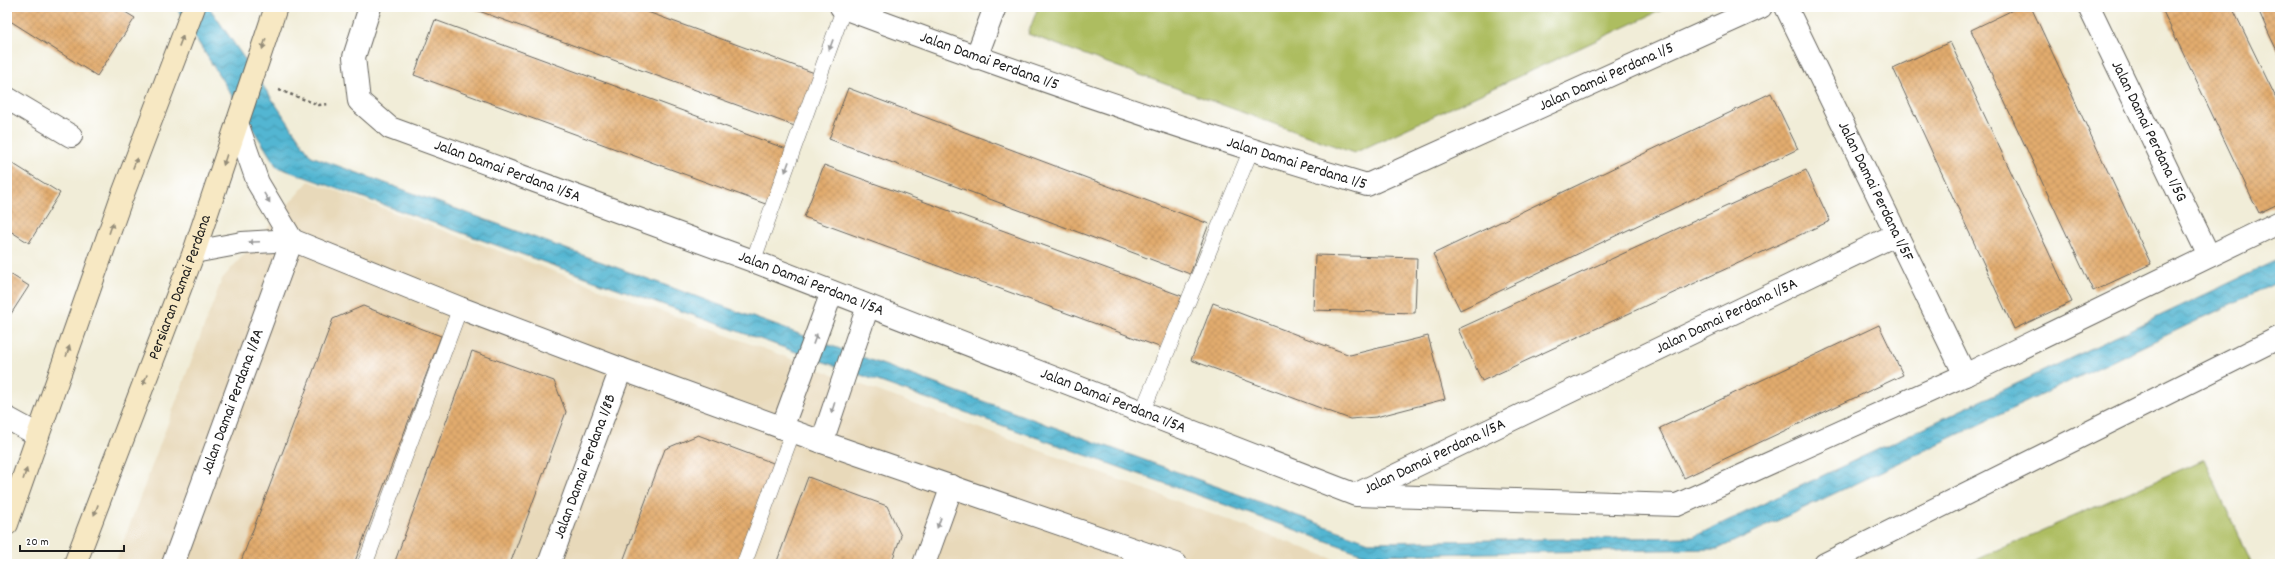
<svg xmlns="http://www.w3.org/2000/svg" width="2287" height="571" font-family="Dekko,sans-serif">
  <style>
    .built { fill: #e8d9ba }
    .green { fill: #adbd60; stroke: #646c3e }
    .water { fill: url(#water-waves); stroke: #386977 }
    .building { fill: url(#building-cross-hatch) }
    .lines { fill: none; stroke-linecap: round; stroke-linejoin: round }
    .service-casing { stroke: #67655e; stroke-width: 16 }
    .minor-casing { stroke: #67655e; stroke-width: 24 }
    .secondary-casing { stroke: #67655e; stroke-width: 24 }
    .path { stroke: #67655e; stroke-width: 2.5; stroke-dasharray: 3 3; stroke-linecap: butt }
    .service { stroke: #fff; stroke-width: 15 }
    .minor { stroke: #fff; stroke-width: 22 }
    .secondary { stroke: #f7e8c3; stroke-width: 22 }
    .oneway { fill: #948c78 }
    .oneway2 { fill: #999 }
    .labels { text-anchor: middle; dominant-baseline: central; stroke-width: 3.5; stroke-linejoin: round; paint-order: stroke }
    .street-label { font-size: 16px; fill: #1c1c1c; stroke: #fff }
  </style>
  <defs>
    <pattern id="water-waves" width="16" height="10" patternUnits="userSpaceOnUse"><rect width="16" height="10" fill="#53b6d2"/><path d="M0 5q4-4 8 0t8 0" fill="none" stroke="#4493aa"/></pattern>
    <pattern id="building-cross-hatch" width="8" height="8" patternUnits="userSpaceOnUse"><rect width="8" height="8" fill="#e2ac6e"/><path d="M0 0l8 8M0 8l8-8" fill="none" stroke="#c1935f"/></pattern>
  </defs>
  <rect width="100%" height="100%" fill="#fff"/>
  <filter id="ink" filterUnits="userSpaceOnUse"><feTurbulence type="fractalNoise" baseFrequency=".025" numOctaves="2"/><feDisplacementMap in="SourceGraphic" scale="8" xChannelSelector="R" yChannelSelector="G"/><feConvolveMatrix kernelMatrix="1 2 1 2 8 2 1 2 1" color-interpolation-filters="sRGB"/></filter>
  <filter id="wash" filterUnits="userSpaceOnUse"><feTurbulence type="fractalNoise" baseFrequency=".012" numOctaves="4" result="noise"/><feDisplacementMap in="SourceGraphic" scale="16" xChannelSelector="R" yChannelSelector="G"/><feGaussianBlur stdDeviation="0.9" result="paint"/><feColorMatrix in="noise" values="0 0 0 0 0 0 0 0 0 0 0 0 0 0 0 0 0 1.4 0 .05"/><feComposite in="paint" operator="in"/></filter>
  <g filter="url(#wash)">
    <rect width="100%" height="100%" fill="#f1edd8"/>
    <!-- built -->
    <path class="built" d="M309,181L1347,564H115L222,279Z"/>
    <!-- green -->
    <g class="green">
      <path d="M1038,7H1668L1354,153L1028,34Z"/>
      <path d="M2204,459L2251,564H1966Z"/>
    </g>
    <!-- water -->
    <path class="water" d="M176,7H209L311,156L1369,542L1693,537L2280,259V281L1718,549L1366,555L277,167Z"/>
    <g id="blocks">
      <!-- building -->
      <g class="building">
        <path d="M7,7H117L135,18L97,76L7,19Z"/>
        <path d="M468,7H634L820,75L800,128Z"/>
        <path d="M2019,7H2031L2151,264L2093,291L1971,30Z"/>
        <path d="M2161,7H2232L2280,106V203L2259,213Z"/>
        <path d="M2257,7H2280V57L2269,34Z"/>
        <path d="M435,20L792,151L771,206L414,75Z"/>
        <path d="M1950,42L2072,302L2014,329L1893,68Z"/>
        <path d="M848,88L1209,224L1190,274L829,139Z"/>
        <path d="M1771,93L1798,149L1460,310L1433,254Z"/>
        <path d="M7,160L60,193L29,243L7,229Z"/>
        <path d="M824,165L1182,296L1162,348L804,217Z"/>
        <path d="M1806,170L1830,221L1482,381L1458,329Z"/>
        <path d="M1315,255L1417,258L1415,313L1313,310Z"/>
        <path d="M7,272L29,286L7,320Z"/>
        <path d="M1213,303L1350,355L1428,336L1445,399L1376,417L1350,419L1191,360Z"/>
        <path d="M363,306L441,336L354,564H240L333,319Z"/>
        <path d="M1879,325L1903,375L1684,478L1660,428Z"/>
        <path d="M472,351L554,381L566,412L530,510L510,564H394Z"/>
        <path d="M698,435L776,464L738,564H622L665,449Z"/>
        <path d="M808,477L887,506L901,536L891,564H776Z"/>
        <path d="M1029,561L1038,564H1021Z"/>
      </g>
    </g>
  </g>
  <g filter="url(#ink)">
    <use href="#blocks" fill-opacity="0" stroke="#67655e" stroke-width="1"/>
    <g class="lines">
      <defs>
        <g id="service">
          <path d="M753,261L844,8"/>
          <path d="M1142,412L1251,150"/>
          <path d="M365,564L460,308"/>
          <path d="M744,564L793,431"/>
          <path d="M1129,564L1135,549"/>
        </g>
        <g id="minor">
          <path id="s1" d="M370,7L354,57L359,101L390,128L753,261L1356,495L1677,505L1965,375L2280,222"/>
          <path id="s2" d="M841,7C1014,72 1189,132 1367,185L1761,7"/>
          <path id="s3" d="M1786,7L1965,375"/>
          <path id="s4" d="M2089,7L2209,256"/>
          <path d="M976,58L995,7"/>
          <path d="M7,98L71,136"/>
          <path d="M237,123L258,183L292,240"/>
          <path d="M194,252L242,243L292,240L460,308L621,369L822,442L1176,564"/>
          <path d="M7,418L38,435"/>
          <path d="M782,428L832,292"/>
          <path d="M822,442L868,306"/>
          <path id="s5" d="M1359,493L1895,235"/>
          <path id="s6" d="M173,564L292,240"/>
          <path id="s7" d="M549,564L621,369"/>
          <path d="M924,564L952,486"/>
          <path d="M1825,564L2280,337"/>
        </g>
        <g id="secondary">
          <path d="M7,524L121,199L194,7"/>
          <path id="s8" d="M75,564L194,252L276,7"/>
        </g>
      </defs>
      <!-- service casing -->
      <use href="#service" class="service-casing"/>
      <!-- minor casing -->
      <use href="#minor" class="minor-casing"/>
      <!-- secondary casing -->
      <use href="#secondary" class="secondary-casing"/>
      <!-- path -->
      <path class="path" d="M279,90L319,105L329,104"/>
      <!-- service -->
      <use href="#service" class="service"/>
      <!-- minor -->
      <use href="#minor" class="minor"/>
      <!-- secondary -->
      <use href="#secondary" class="secondary"/>
    </g>
    <!-- one-way arrows -->
    <defs><path id="oneway-solid" d="M-6-.8H1V-3.2L6.5 0L1 3.2V.8H-6Z"/></defs>
    <g class="oneway">
      <use href="#oneway-solid" transform="translate(181 41) rotate(-69)"/>
      <use href="#oneway-solid" transform="translate(264 44) rotate(108)"/>
      <use href="#oneway-solid" transform="translate(225 160) rotate(108)"/>
      <use href="#oneway-solid" transform="translate(135 163) rotate(-69)"/>
      <use href="#oneway-solid" transform="translate(111 228) rotate(-71)"/>
      <use href="#oneway-solid" transform="translate(68 351) rotate(-71)"/>
      <use href="#oneway-solid" transform="translate(145 380) rotate(111)"/>
      <use href="#oneway-solid" transform="translate(25 474) rotate(-71)"/>
      <use href="#oneway-solid" transform="translate(96 510) rotate(111)"/>
    </g>
    <g class="oneway2">
      <use href="#oneway-solid" transform="translate(831 45) rotate(110)"/>
      <use href="#oneway-solid" transform="translate(787 167) rotate(110)"/>
      <use href="#oneway-solid" transform="translate(267 198) rotate(59)"/>
      <use href="#oneway-solid" transform="translate(254 242) rotate(177)"/>
      <use href="#oneway-solid" transform="translate(815 339) rotate(-70)"/>
      <use href="#oneway-solid" transform="translate(833 408) rotate(107)"/>
      <use href="#oneway-solid" transform="translate(939 523) rotate(110)"/>
    </g>
  </g>
  <g class="labels">
    <!-- street labels -->
    <g class="street-label">
      <text stroke="none"><textPath href="#s2" startOffset="158">Jalan Damai Perdana 1/5</textPath></text>
      <text stroke="none"><textPath href="#s2" startOffset="818">Jalan Damai Perdana 1/5</textPath></text>
      <text stroke="none"><textPath href="#s4" startOffset="138">Jalan Damai Perdana 1/5G</textPath></text>
      <text stroke="none"><textPath href="#s2" startOffset="482">Jalan Damai Perdana 1/5</textPath></text>
      <text stroke="none"><textPath href="#s1" startOffset="263">Jalan Damai Perdana 1/5A</textPath></text>
      <text stroke="none"><textPath href="#s3" startOffset="205">Jalan Damai Perdana 1/5F</textPath></text>
      <text stroke="none"><textPath href="#s1" startOffset="587">Jalan Damai Perdana 1/5A</textPath></text>
      <text stroke="none"><textPath href="#s8" startOffset="296">Persiaran Damai Perdana</textPath></text>
      <text stroke="none"><textPath href="#s5" startOffset="408">Jalan Damai Perdana 1/5A</textPath></text>
      <text stroke="none"><textPath href="#s1" startOffset="911">Jalan Damai Perdana 1/5A</textPath></text>
      <text stroke="none"><textPath href="#s6" startOffset="173">Jalan Damai Perdana 1/8A</textPath></text>
      <text stroke="none"><textPath href="#s5" startOffset="84">Jalan Damai Perdana 1/5A</textPath></text>
      <text stroke="none"><textPath href="#s7" startOffset="104">Jalan Damai Perdana 1/8B</textPath></text>
    </g>
  </g>
  <!-- margin -->
  <rect width="2287" height="571" fill="none" stroke="#fff" stroke-width="24"/>
  <!-- scale -->
  <path d="M20 545v6h104v-6" fill="none" stroke="#1c1c1c" stroke-width="2"/>
  <text x="26" y="545" font-size="12" fill="#1c1c1c" stroke="#ffffff" stroke-width="3" paint-order="stroke">20 m</text>
</svg>
